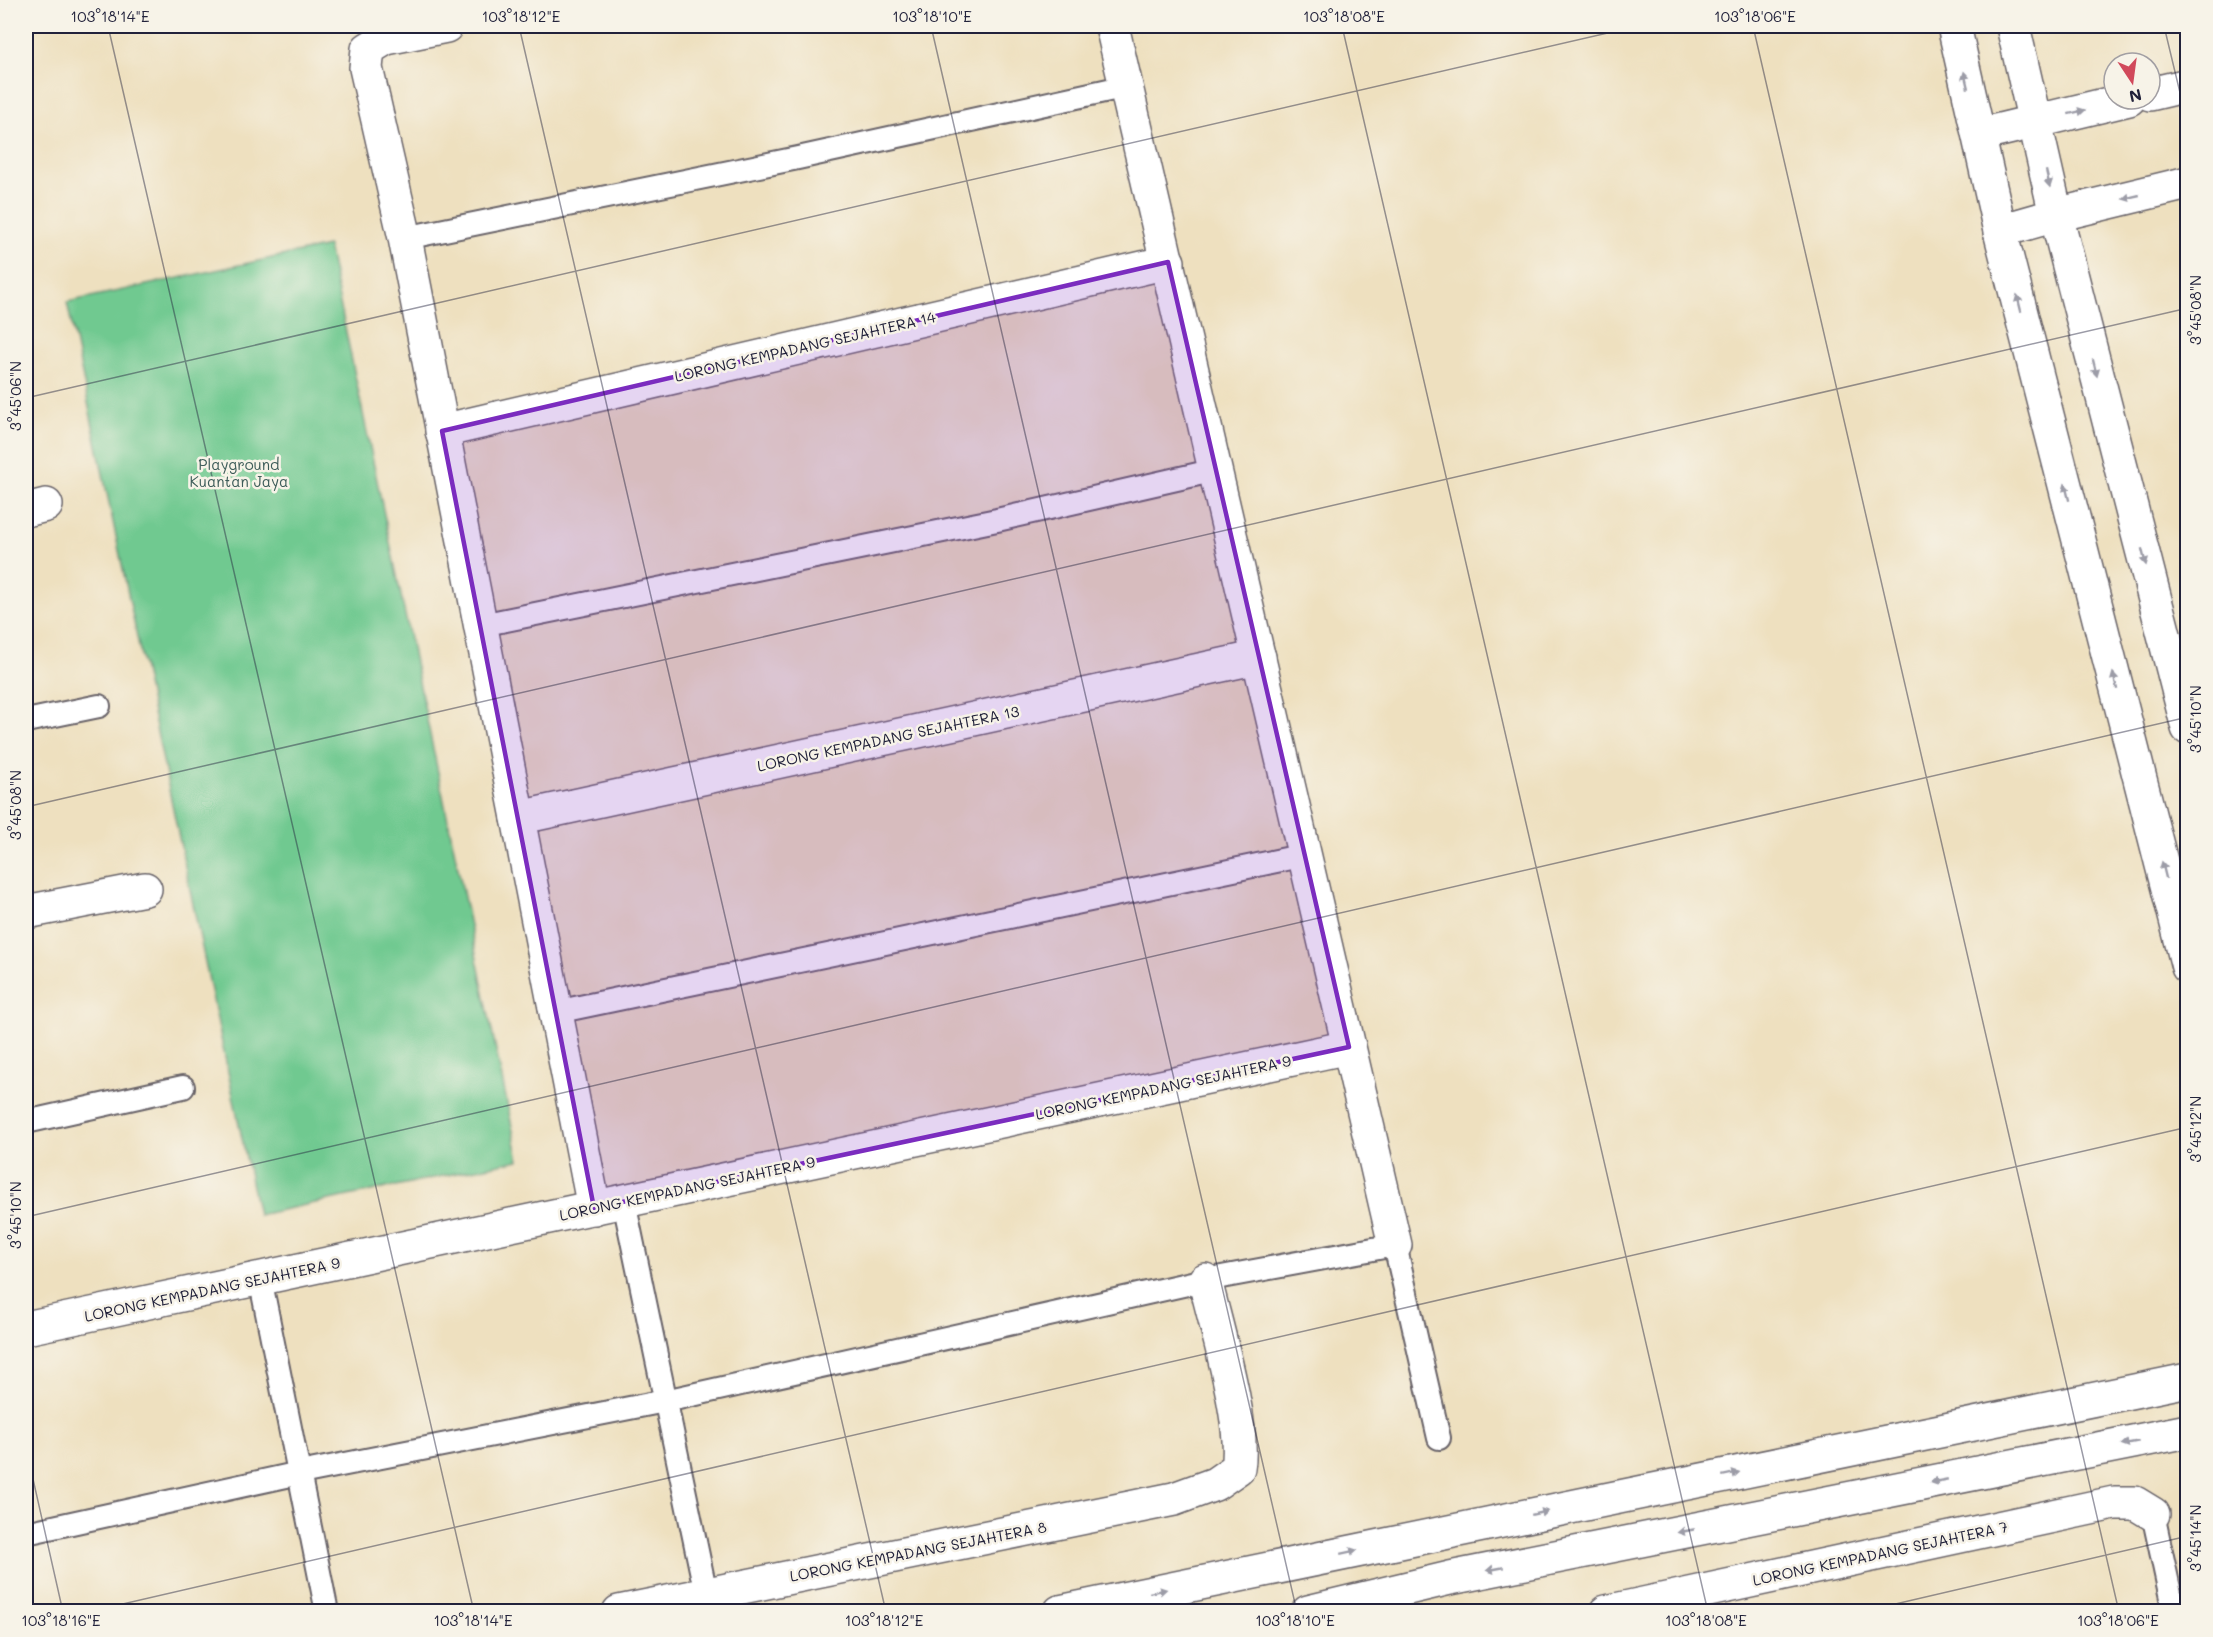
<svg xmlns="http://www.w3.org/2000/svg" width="2213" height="1637" font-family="Mali,sans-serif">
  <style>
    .green { fill: #6fc990; stroke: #487666; stroke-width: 1.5 }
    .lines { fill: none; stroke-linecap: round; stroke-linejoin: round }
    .lane-casing { stroke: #696469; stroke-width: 26 }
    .street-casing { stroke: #696469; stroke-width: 36 }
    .lane { stroke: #fff; stroke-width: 22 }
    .street { stroke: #fff; stroke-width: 33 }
    .oneway { fill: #9c9ca7 }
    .marked { fill: #7b2cbf; fill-opacity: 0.2; stroke: #7b2cbf; stroke-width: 4.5; stroke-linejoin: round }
    .ticks { fill: none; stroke: #22223b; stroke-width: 1.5; stroke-opacity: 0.45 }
    .labels { text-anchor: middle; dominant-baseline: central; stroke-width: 5; stroke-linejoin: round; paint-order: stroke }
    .street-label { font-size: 15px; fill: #22223b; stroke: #f7f3e8 }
    .park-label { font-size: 15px; fill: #3d5c59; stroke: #f7f3e8 }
    .neatline { fill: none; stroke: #22223b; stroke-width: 2 }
    .ticks-label { font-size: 15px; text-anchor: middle; fill: #22223b }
  </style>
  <rect width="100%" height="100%" fill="#f7f3e8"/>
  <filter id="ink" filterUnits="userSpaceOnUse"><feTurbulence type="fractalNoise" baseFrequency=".0167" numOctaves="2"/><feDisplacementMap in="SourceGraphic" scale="12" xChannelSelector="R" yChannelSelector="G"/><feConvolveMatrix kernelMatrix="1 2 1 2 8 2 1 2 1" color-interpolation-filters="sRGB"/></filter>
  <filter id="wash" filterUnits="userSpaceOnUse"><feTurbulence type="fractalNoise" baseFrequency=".008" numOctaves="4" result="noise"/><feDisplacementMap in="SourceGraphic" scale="24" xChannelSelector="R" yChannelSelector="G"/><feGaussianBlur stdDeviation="1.35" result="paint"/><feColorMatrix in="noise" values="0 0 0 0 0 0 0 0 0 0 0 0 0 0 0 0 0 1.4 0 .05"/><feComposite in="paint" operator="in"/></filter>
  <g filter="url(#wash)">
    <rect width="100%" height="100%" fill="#eee0bf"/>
    <!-- green -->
    <path class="green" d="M328,246L519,1160L258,1215L67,302Z"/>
  </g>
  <g filter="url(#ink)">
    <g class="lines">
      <defs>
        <g id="lane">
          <path d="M405,238L798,158L1127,86"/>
          <path d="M481,625L997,520L1216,470"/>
          <path d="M26,721L99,706"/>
          <path d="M556,1012L1305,855"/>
          <path d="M26,1122L183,1087"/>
          <path d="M624,1202L706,1594"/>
          <path d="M260,1278L327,1612"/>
          <path d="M2153,1514L2174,1612"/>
          <path d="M26,1533L300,1473L665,1401L1205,1280L1395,1245L1439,1438"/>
        </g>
        <g id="street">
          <path d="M446,26L386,38L368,49L366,68L405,238L594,1208"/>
          <path d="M1112,26L1395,1245"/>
          <path d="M1954,26L2000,231L2188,967"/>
          <path d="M2013,26L2056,215L2188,728"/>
          <path d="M2150,94L2188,85"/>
          <path d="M1979,135L2129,99"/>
          <path d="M2000,231L2056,215L2188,183"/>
          <path d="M442,431L1168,262"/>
          <path d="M26,510L46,505"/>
          <path d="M518,818L1259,657"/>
          <path d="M26,912L145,889"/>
          <path d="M26,1328L1349,1047"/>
          <path d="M619,1612L1174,1499L1215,1484L1238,1468C1246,1425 1216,1327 1205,1280"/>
          <path d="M1060,1612L2188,1380"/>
          <path d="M1308,1612L1450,1578L2188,1431"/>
          <path d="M1606,1612L2114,1503H2135L2153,1514"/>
        </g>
      </defs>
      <!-- lane casing -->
      <use href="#lane" class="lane-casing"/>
      <!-- street casing -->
      <use href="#street" class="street-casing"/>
      <!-- lane -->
      <use href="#lane" class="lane"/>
      <!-- street -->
      <use href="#street" class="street"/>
    </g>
    <!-- one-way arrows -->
    <defs><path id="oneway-solid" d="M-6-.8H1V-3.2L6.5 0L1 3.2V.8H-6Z" transform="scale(1.5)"/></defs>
    <g class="oneway">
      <use href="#oneway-solid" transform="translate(1966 80) rotate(-103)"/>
      <use href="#oneway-solid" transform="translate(2077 112) rotate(-14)"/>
      <use href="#oneway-solid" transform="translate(2048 179) rotate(77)"/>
      <use href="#oneway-solid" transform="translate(2131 197) rotate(167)"/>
      <use href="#oneway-solid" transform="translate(2019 303) rotate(-104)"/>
      <use href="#oneway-solid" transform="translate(2095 368) rotate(76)"/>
      <use href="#oneway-solid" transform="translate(2067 492) rotate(-104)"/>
      <use href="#oneway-solid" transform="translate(2144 557) rotate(76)"/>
      <use href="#oneway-solid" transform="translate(2115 681) rotate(-104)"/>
      <use href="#oneway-solid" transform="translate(2164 870) rotate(-104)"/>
      <use href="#oneway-solid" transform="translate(2130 1443) rotate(169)"/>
      <use href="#oneway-solid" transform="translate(1731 1474) rotate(-12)"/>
      <use href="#oneway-solid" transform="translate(1939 1481) rotate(169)"/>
      <use href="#oneway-solid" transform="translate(1540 1513) rotate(-12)"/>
      <use href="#oneway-solid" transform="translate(1686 1531) rotate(169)"/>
      <use href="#oneway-solid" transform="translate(1349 1552) rotate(-12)"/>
      <use href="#oneway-solid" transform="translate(1495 1569) rotate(169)"/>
      <use href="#oneway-solid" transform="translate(1158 1591) rotate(-12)"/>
    </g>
  </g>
  <!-- marked area -->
  <path class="marked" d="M1168,262L1349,1047L594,1208L442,431Z"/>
  <!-- ticks -->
  <path class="ticks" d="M108,26L474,1612M519,26L886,1612M931,26L1297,1612M1342,26L1708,1612M1753,26L2119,1612M2164,26L2188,126M26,398L1638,26M26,807L2188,308M26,1217L2188,717M26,1448L63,1612M88,1612L2188,1127M1861,1612L2188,1536"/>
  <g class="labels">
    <!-- street labels -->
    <g class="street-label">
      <text transform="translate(805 346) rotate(-13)">LORONG KEMPADANG SEJAHTERA 14</text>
      <text transform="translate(888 738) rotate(-12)">LORONG KEMPADANG SEJAHTERA 13</text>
      <text transform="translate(1163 1087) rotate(-12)">LORONG KEMPADANG SEJAHTERA 9</text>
      <text transform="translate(687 1188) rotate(-12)">LORONG KEMPADANG SEJAHTERA 9</text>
      <text transform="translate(212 1289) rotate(-12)">LORONG KEMPADANG SEJAHTERA 9</text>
      <text transform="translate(918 1551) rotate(-11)">LORONG KEMPADANG SEJAHTERA 8</text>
      <text transform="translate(1880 1553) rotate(-12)">LORONG KEMPADANG SEJAHTERA 7</text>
    </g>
    <!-- park labels -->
    <g class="park-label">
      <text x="239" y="464">Playground<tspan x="239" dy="17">Kuantan Jaya</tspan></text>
    </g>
  </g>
  <!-- margin -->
  <rect width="2213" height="1637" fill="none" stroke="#f7f3e8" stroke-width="66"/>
  <!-- north arrow -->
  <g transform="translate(2132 81) rotate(167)"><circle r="28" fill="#f7f3e8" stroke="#a29fa3" stroke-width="1.5"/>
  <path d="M0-4.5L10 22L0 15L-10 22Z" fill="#d1495b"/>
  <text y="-9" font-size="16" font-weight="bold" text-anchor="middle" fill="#22223b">N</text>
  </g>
  <rect x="33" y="33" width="2147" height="1571" class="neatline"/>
  <g class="ticks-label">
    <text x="110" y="22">103°18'14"E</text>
    <text x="521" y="22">103°18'12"E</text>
    <text x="932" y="22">103°18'10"E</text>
    <text x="1344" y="22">103°18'08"E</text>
    <text x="1755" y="22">103°18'06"E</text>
    <text transform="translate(2196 310) rotate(-90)" y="5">3°45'08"N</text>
    <text transform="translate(16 396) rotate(-90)" y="5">3°45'06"N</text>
    <text transform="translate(2196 719) rotate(-90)" y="5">3°45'10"N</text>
    <text transform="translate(16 805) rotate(-90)" y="5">3°45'08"N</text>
    <text transform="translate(2196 1129) rotate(-90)" y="5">3°45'12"N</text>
    <text transform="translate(16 1215) rotate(-90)" y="5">3°45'10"N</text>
    <text transform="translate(2196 1538) rotate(-90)" y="5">3°45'14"N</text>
    <text x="61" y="1626">103°18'16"E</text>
    <text x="473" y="1626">103°18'14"E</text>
    <text x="884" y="1626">103°18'12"E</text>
    <text x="1295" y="1626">103°18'10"E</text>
    <text x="1706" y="1626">103°18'08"E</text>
    <text x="2118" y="1626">103°18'06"E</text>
  </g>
</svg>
